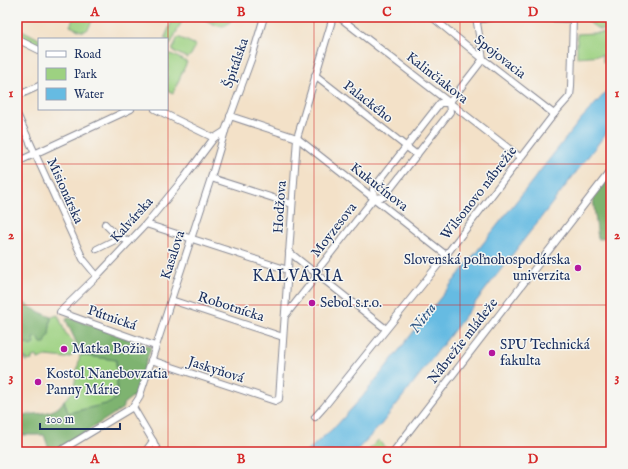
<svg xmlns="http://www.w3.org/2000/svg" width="628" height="469" font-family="'IM FELL English',serif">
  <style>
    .green { fill: #9dd181; stroke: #5c8070 }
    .forest { fill: #7eb36f; stroke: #4c7166 }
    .water { fill: #66bbe2; stroke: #4075a0 }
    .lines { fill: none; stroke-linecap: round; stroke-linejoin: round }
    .minor-casing { stroke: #878893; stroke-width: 8 }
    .minor { stroke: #fff; stroke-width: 6 }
    .grid { fill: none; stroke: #d62828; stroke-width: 1; stroke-opacity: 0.55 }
    .poi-dot { fill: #b5179e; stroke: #f6f6f2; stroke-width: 1.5 }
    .labels { text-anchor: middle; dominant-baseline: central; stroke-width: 3; stroke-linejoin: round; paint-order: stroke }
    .street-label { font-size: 14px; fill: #1b2f5e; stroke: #f6f6f2 }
    .poi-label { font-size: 14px; fill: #1b2f5e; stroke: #f6f6f2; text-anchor: start }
    .water-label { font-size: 15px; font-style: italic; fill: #325986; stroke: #f6f6f2 }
    .quarter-label { font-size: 16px; letter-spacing: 1px; fill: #1b2f5e; stroke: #f6f6f2 }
    .neatline { fill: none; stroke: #d62828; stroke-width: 1.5 }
    .grid-label { font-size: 13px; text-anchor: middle; font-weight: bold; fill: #d62828 }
  </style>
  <rect width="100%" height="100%" fill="#f6f6f2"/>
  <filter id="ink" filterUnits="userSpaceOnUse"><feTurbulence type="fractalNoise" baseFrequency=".025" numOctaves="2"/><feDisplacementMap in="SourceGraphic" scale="8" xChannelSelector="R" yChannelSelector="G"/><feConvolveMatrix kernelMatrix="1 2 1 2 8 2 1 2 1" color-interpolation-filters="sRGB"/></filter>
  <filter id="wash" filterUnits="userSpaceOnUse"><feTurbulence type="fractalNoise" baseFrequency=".012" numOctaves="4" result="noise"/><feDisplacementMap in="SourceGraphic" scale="16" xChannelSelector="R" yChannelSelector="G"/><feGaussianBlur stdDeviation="0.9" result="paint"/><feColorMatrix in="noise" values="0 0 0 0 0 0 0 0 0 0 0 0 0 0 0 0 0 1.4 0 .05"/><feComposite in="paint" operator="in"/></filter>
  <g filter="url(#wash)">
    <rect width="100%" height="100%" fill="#f3e1c8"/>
    <!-- green -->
    <g class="green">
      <path d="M74,17H94L88,29L85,31H81L70,26Z"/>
      <path d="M174,17H184L170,45L167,47V39H164Z"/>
      <path d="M200,17H233C225,34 212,23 200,17Z"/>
      <path d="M585,17H592L599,23L611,25V31C600,31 591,26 585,17Z"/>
      <path d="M17,29L19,30L20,29L39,39V46L17,35Z"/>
      <path d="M611,32V61L603,62V55L577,57V34Z"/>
      <path d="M178,37L196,45L191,55L187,58L173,51V48Z"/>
      <path d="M167,52L187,62L173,93L167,90Z"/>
      <path d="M58,315L65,332L75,344V351L72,356L66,358L46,356L38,359L37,356L32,357V360L26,361L27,358H25L24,360L21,343H26L33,337L49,334L51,317Z"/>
      <path d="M80,355L116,360L117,397L110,403L68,413L64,400L73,392Z"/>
      <path d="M378,440L389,451L388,452H367Z"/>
    </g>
    <!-- forest -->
    <g class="forest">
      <path d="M611,174V238L598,239L593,198Z"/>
      <path d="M17,293C24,307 38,311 51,317L49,334L45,343H41L38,337L33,338L34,344L30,346L26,343L17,344Z"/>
      <path d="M67,317L151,347L134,397H132L123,404V408L55,452H47L46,451L49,449L44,435H20L17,431V420L24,418L23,415C38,413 57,415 64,400L68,413L110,403L117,397L116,360L82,355L66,320Z"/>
    </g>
    <!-- water -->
    <path class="water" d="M611,87V127L380,426L355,452H306L337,425L363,396L581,119Z"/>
  </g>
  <g filter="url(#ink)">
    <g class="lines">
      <defs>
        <g id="minor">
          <path d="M339,17L521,158"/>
          <path d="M432,17L483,59L554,114"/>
          <path d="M476,17L483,59"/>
          <path d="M522,17L573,19"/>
          <path d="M476,20L495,17"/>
          <path d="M17,39L39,50"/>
          <path d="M315,75L417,155"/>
          <path d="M17,96L39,86"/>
          <path d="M449,103H440L373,189L374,198L384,197L450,112L449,103L483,59"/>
          <path d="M155,109L214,138"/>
          <path d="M17,114L83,259L97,276"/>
          <path d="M230,116L297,138L446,255"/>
          <path d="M17,162L131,109"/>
          <path d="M211,178L292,204"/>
          <path d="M105,224L119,238"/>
          <path d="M146,224L288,270"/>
          <path d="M97,249L121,237L129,242"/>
          <path d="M289,252L386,329"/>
          <path d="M171,300L283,337"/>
          <path d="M285,316L315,278L316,272L374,198"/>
          <path d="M155,346L60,312L97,276L146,224L184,178L214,138L225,131"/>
          <path d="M151,360L275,401L279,399L297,138L333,17"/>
          <path d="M133,407L153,441L158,452"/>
          <path d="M315,417L324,407L446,255L554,114L570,96L571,87L573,17"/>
          <path d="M58,452L133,407L139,398L211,178L225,131L252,57L264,17"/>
          <path d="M145,452L153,441"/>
          <path d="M393,452L611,170"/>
        </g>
      </defs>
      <!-- minor casing -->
      <use href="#minor" class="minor-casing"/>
      <!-- minor -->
      <use href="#minor" class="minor"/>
    </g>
  </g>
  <!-- grid -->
  <path class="grid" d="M168,17V452M314,17V452M460,17V452M17,164H611M17,305H611"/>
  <!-- markers -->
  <g class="poi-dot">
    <circle cx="578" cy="268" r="4"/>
    <circle cx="312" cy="303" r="4"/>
    <circle cx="64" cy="349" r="4"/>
    <circle cx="492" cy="353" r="4"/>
    <circle cx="38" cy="382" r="4"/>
  </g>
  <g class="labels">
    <!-- street labels -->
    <g class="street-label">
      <text transform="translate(500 57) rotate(38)">Spojovacia</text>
      <text transform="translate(236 63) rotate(-71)">Špitálska</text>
      <text transform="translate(437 78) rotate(38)">Kalinčiakova</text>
      <text transform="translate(368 102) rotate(38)">Palackého</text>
      <text transform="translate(379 187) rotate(38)">Kukučínova</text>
      <text transform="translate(65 191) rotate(66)">Misionárska</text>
      <text transform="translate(479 193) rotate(-52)">Wilsonovo nábrežie</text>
      <text transform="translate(280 207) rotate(-86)">Hodžova</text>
      <text transform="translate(132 220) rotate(-48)">Kalvárska</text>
      <text transform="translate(334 230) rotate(-52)">Moyzesova</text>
      <text transform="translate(173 255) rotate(-72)">Kasalova</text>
      <text transform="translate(231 307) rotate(18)">Robotnícka</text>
      <text transform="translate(112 318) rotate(19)">Pútnická</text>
      <text transform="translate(463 341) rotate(-52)">Nábrežie mládeže</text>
      <text transform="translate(216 370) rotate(18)">Jaskyňová</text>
    </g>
    <!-- poi labels -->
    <g class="poi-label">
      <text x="570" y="260" text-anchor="end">Slovenská poľnohospodárska<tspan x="570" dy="16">univerzita</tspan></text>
      <text x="320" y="303">Sebol s.r.o.</text>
      <text x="500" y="345">SPU Technická<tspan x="500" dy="16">fakulta</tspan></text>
      <text x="72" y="349">Matka Božia</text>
      <text x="46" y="374">Kostol Nanebovzatia<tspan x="46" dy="16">Panny Márie</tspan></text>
    </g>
    <!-- water labels -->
    <g class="water-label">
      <text transform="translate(423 318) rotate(-53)">Nitra</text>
    </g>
    <!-- quarter labels -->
    <g class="quarter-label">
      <text x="298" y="277">KALVÁRIA</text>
    </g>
  </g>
  <!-- margin -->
  <rect width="628" height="469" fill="none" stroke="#f6f6f2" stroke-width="44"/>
  <!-- legend -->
  <rect x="38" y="38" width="130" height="72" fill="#f6f6f2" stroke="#9ea6b7"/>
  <rect x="46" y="51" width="20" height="6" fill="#ffffff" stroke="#9ea6b7"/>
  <text x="74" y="58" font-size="12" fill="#1b2f5e">Road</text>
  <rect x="46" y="68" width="20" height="12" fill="#9dd181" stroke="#9ea6b7"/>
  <text x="74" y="78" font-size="12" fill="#1b2f5e">Park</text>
  <rect x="46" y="88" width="20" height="12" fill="#66bbe2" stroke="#9ea6b7"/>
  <text x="74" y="98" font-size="12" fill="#1b2f5e">Water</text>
  <!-- scale -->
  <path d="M40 423v6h80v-6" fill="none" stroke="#1b2f5e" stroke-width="2"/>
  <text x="46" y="423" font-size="12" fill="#1b2f5e" stroke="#f6f6f2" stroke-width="3" paint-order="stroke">100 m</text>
  <rect x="22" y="22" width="584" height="425" class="neatline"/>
  <g class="grid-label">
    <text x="95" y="16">A</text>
    <text x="241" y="16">B</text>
    <text x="387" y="16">C</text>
    <text x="533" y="16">D</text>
    <text x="11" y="97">1</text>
    <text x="617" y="97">1</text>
    <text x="11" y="239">2</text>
    <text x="617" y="239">2</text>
    <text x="11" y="381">3</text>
    <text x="617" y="381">3</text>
    <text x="95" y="463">A</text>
    <text x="241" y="463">B</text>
    <text x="387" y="463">C</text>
    <text x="533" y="463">D</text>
  </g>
</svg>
